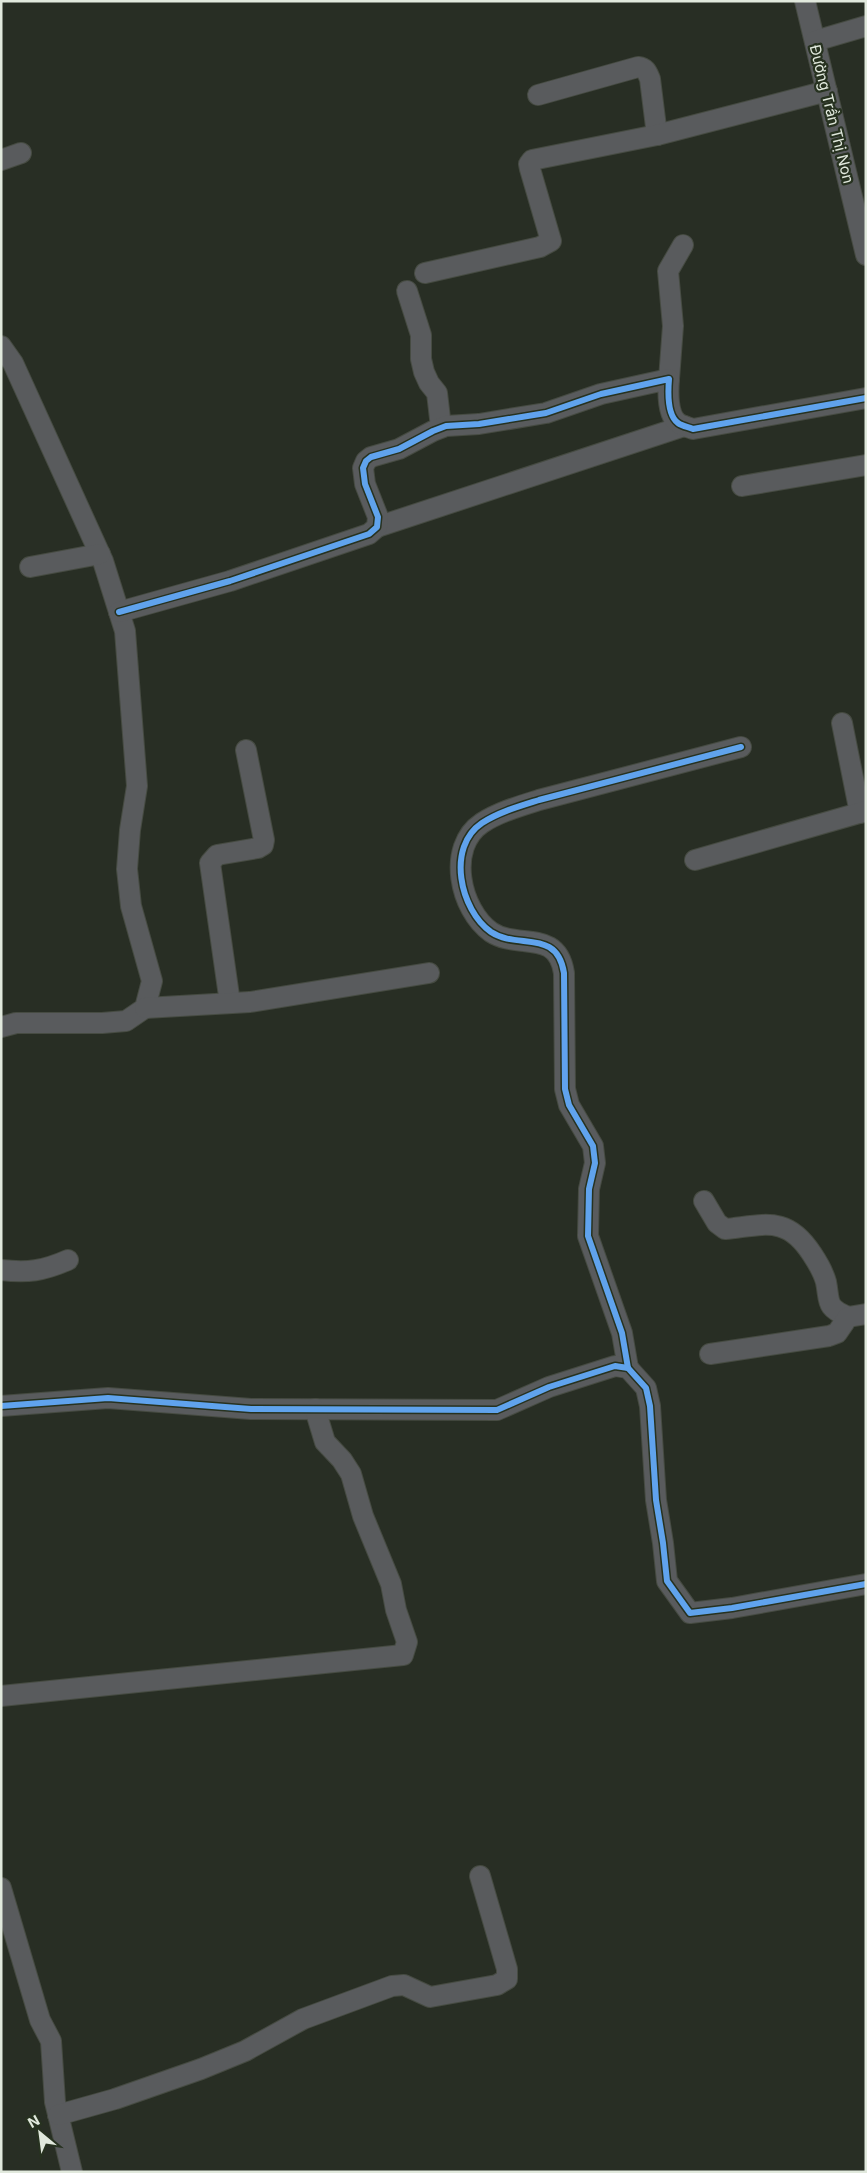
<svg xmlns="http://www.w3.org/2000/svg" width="867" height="2173" font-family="Inter,sans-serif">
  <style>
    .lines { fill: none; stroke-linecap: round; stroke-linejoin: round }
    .minor-casing { stroke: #464b42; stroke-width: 22 }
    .minor { stroke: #595b5d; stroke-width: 20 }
    .cycleway-casing { stroke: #273220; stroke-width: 9 }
    .cycleway { stroke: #60a3ed; stroke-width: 6 }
    .labels { text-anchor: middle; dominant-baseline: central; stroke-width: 4.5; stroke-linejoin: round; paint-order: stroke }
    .street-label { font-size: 15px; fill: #e1e9dd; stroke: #273220 }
  </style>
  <rect width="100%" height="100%" fill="#282e24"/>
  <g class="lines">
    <defs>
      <g id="minor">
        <path d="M805,1L866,255"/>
        <path d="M815,41L866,26"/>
        <path d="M538,95L638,67C646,68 647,72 650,79L657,135"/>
        <path d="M1,160L21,153"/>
        <path d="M425,273L540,247L551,241L530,169L529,164L532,160L657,135L827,91"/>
        <path d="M407,291L421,335V359L424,372L429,383L437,393L441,427"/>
        <path d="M1,346L13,363L103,561L125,631L137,786L130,830L127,869L131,906L152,981L145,1008L126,1021L102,1023H16L1,1027"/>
        <path d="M669,379L673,326L668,271L683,245"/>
        <path d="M742,486L866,465"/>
        <path d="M377,527L684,426"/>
        <path d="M30,567L100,554"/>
        <path d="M119,612L230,581L369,534L377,527L378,517L365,484L363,468L366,461L371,457L399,449L433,431L446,426L479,424L546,413L601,394L669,379C668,391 667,415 678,423C682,426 688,427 693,429L866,398"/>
        <path d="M842,723L860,813"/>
        <path d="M695,860L866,811"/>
        <path d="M230,1003L210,863L217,855L258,848L263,845L264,840L246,750"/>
        <path d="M145,1008L250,1002L429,973"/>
        <path d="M704,1201L717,1223L725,1229C765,1225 787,1215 812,1254C818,1263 823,1271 826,1282C830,1302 825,1307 848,1317"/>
        <path d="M1,1270C28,1273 43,1271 68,1260"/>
        <path d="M710,1354L829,1336L837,1333L848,1317L866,1314"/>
        <path d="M628,1368L622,1333L588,1236L589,1189L595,1163L593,1146L569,1105L565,1089L564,973C557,928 518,950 491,932C460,910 446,847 482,823C499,812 520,806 539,800L741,747"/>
        <path d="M1,1406L108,1398L251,1409L497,1410L549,1387L615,1366L628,1368L646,1388L650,1406L656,1500L663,1543L667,1581L690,1613L732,1608L866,1584"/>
        <path d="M1,1696L403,1655L407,1642L396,1610L391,1584L363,1516L351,1474L342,1460L325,1442L315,1409"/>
        <path d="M1,1888L40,2020L51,2041L55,2102L72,2172"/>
        <path d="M58,2115L115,2099L201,2069L245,2051L303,2019L392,1986L404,1985L430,1997L497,1985L507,1979V1969L480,1876"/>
      </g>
    </defs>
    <!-- minor casing -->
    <use href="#minor" class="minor-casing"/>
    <!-- minor -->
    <use href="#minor" class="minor"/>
    <defs>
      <g id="cycleway">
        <path d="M119,612L230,581L369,534L377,527L378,517L365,484L363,468L366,461L371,457L399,449L433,431L446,426L479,424L546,413L601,394L669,379C668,391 667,415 678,423C682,426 688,427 693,429L866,398"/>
        <path d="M628,1368L622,1333L588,1236L589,1189L595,1163L593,1146L569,1105L565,1089L564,973C557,928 518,950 491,932C460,910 446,847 482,823C499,812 520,806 539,800L741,747"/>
        <path d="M1,1406L108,1398L251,1409L497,1410L549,1387L615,1366L628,1368L646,1388L650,1406L656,1500L663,1543L667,1581L690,1613L732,1608L866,1584"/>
      </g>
    </defs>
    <!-- cycleway casing -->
    <use href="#cycleway" class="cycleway-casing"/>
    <!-- cycleway -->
    <use href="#cycleway" class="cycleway"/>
  </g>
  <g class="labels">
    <!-- street labels -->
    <g class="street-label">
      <text transform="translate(832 114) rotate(76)">Đường Trần Thị Non</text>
    </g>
  </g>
  <!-- border -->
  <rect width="867" height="2173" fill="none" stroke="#e1e9dd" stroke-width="5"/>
  <!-- north arrow -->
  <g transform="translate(40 2133) rotate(331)" stroke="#273220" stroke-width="4" paint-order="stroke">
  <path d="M0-4L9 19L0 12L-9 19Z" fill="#e1e9dd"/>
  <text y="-8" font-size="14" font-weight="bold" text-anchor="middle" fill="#e1e9dd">N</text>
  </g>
</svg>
